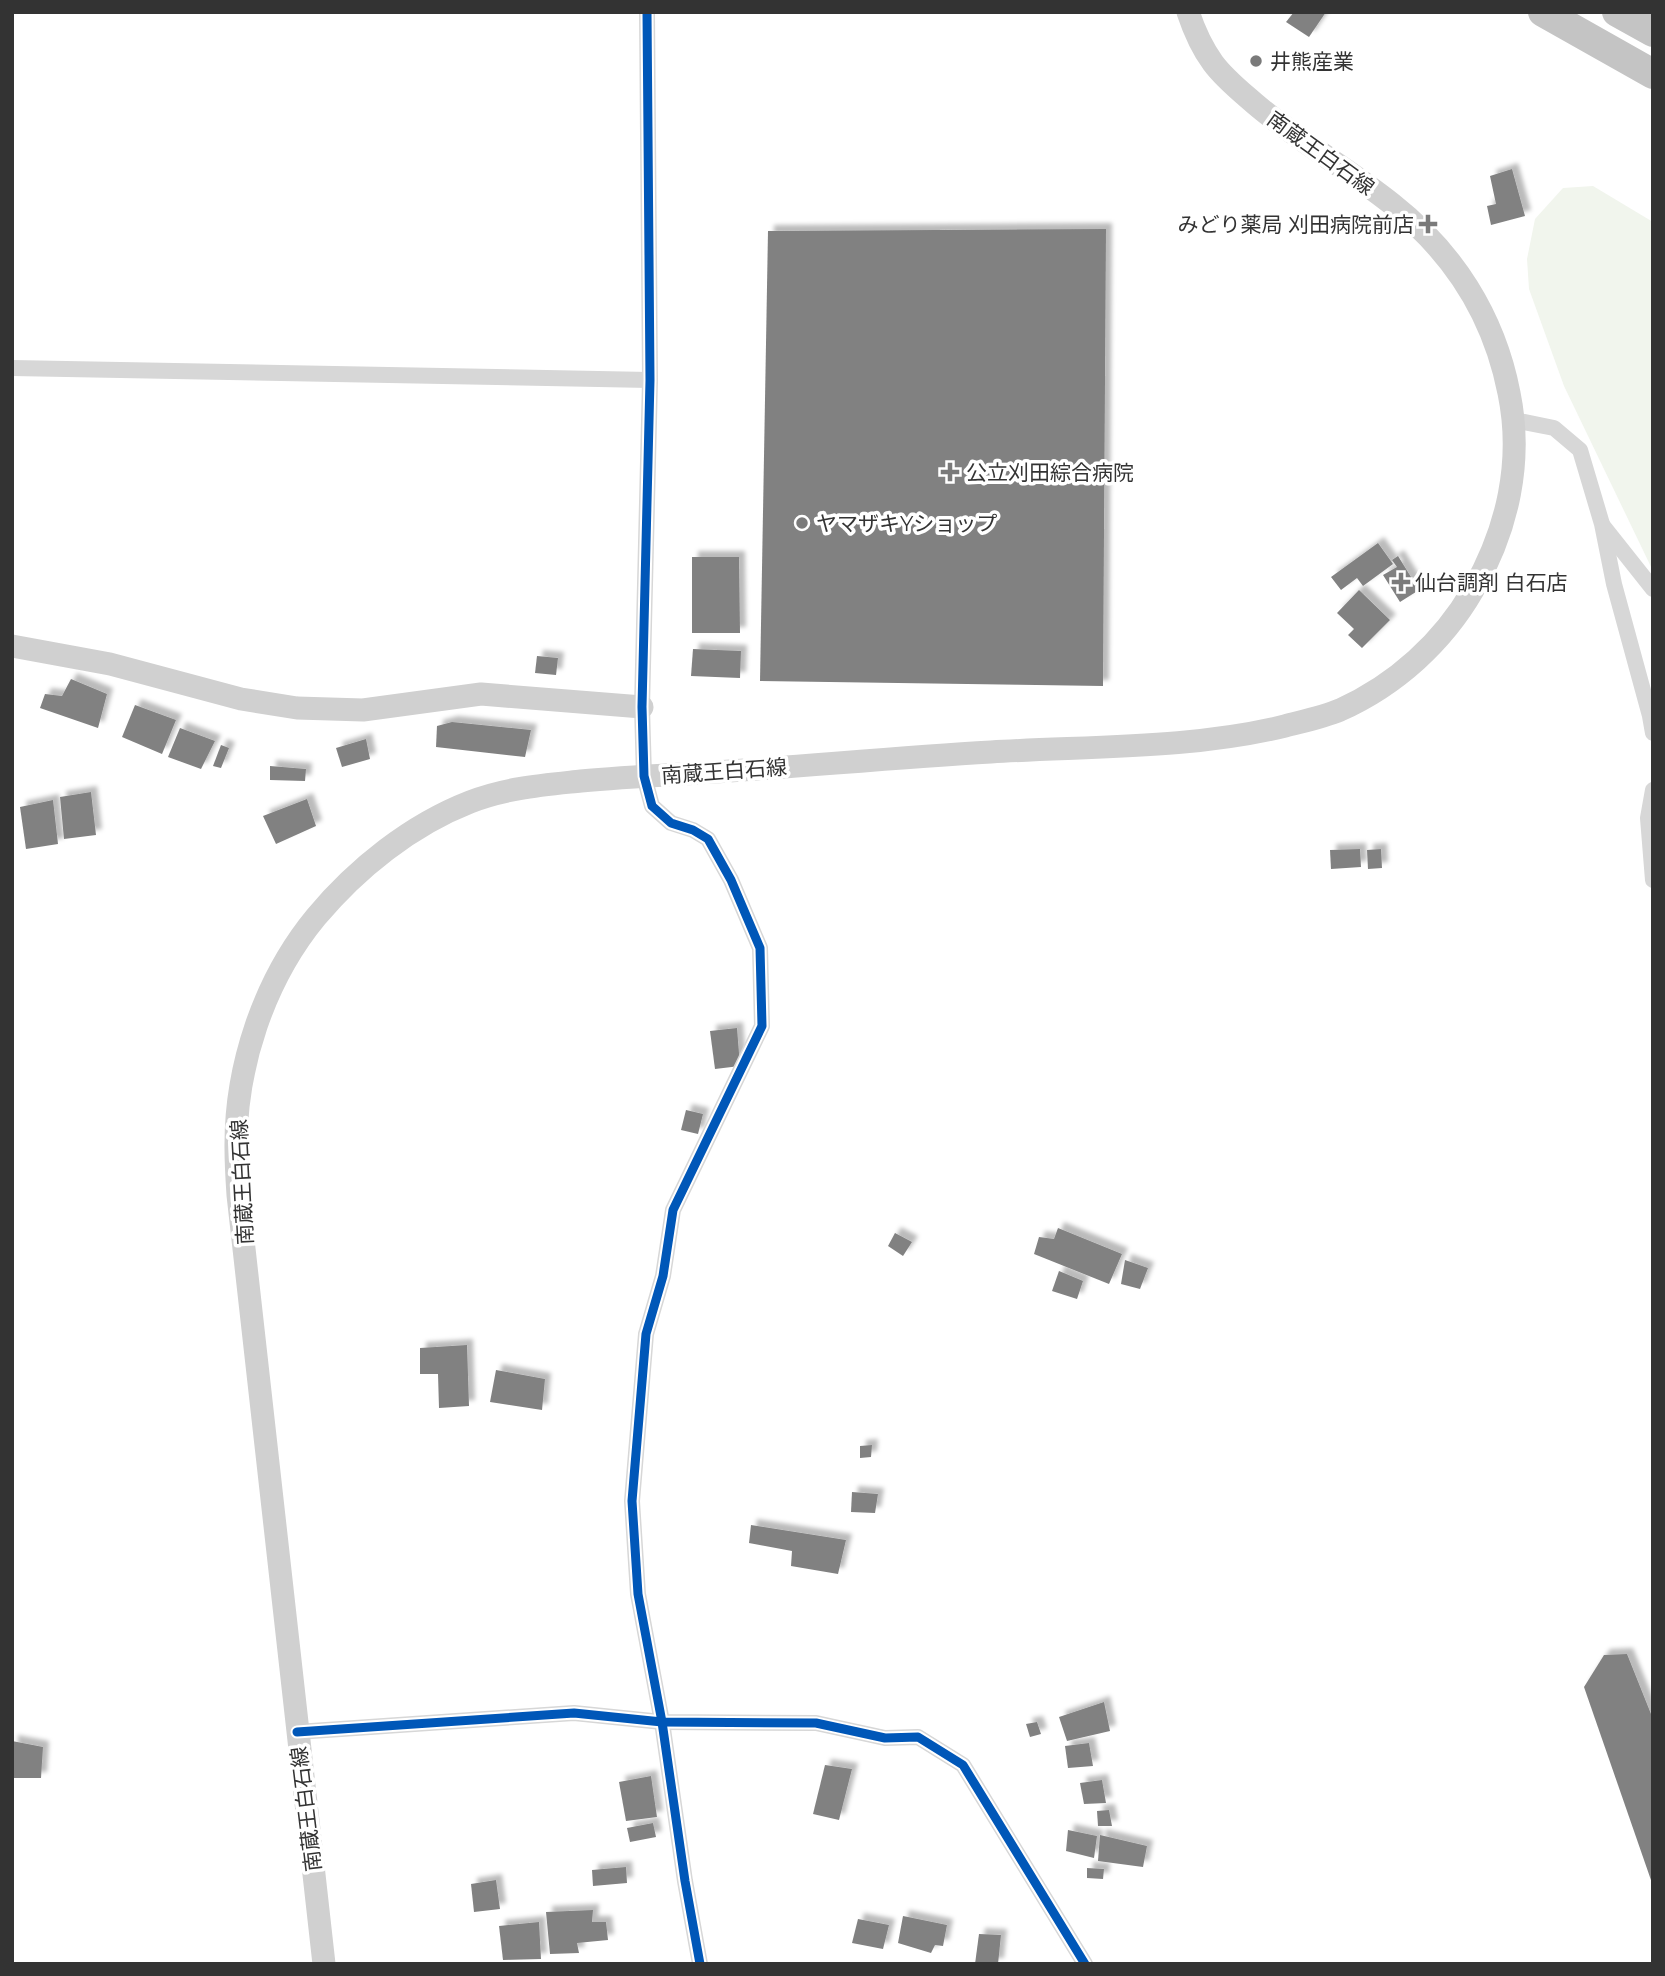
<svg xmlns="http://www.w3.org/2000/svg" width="1665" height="1976" font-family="Montserrat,'Noto Sans JP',sans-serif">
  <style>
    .green { fill: #f1f5ed }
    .building { fill: #818181; filter: url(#shadow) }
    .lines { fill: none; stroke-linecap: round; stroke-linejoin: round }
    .street { stroke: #d7d7d7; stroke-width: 16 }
    .secondary { stroke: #d0d0d0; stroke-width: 23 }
    .highway { stroke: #c4c4c4; stroke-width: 30 }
    .cycleway-casing { stroke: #fff; stroke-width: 13 }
    .cycleway { stroke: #0057b8; stroke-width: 9 }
    .poi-dot { fill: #7a7a7a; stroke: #fff; stroke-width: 2.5 }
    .labels { text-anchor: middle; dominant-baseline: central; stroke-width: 7; stroke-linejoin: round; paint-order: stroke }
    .poi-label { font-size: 21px; fill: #333; stroke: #fff; text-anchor: start }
    .street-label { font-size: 21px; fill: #333; stroke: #fff }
  </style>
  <defs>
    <filter id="shadow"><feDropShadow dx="6" dy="-6" stdDeviation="2" flood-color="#0004"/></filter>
  </defs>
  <rect width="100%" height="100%" fill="#fff"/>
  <!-- green -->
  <path class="green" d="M1593,186L1653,222V571L1564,386L1529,289L1527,259L1535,219L1563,188Z"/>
  <!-- building -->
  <g class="building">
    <path d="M1294,12H1326L1309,37L1286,22Z"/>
    <path d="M1512,169L1525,216L1491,225L1487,206L1496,204L1490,176Z"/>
    <path d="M1106,229L1103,686L760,681L768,231Z"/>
    <path d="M1378,543L1393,564L1363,586L1357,578L1341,590L1331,577Z"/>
    <path d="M1398,556L1419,590L1400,602L1383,575L1397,567L1392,560Z"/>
    <path d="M692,557H739L740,633H692Z"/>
    <path d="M1359,590L1390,620L1362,648L1348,635L1354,629L1337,613Z"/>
    <path d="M693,649L741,651L740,678L691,676Z"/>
    <path d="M537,656L558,658L556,675L535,673Z"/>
    <path d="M71,679L107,694L98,728L40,708L45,694L62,696Z"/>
    <path d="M135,705L176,720L162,754L122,737Z"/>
    <path d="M452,722L531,730L525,757L436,747L437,726Z"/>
    <path d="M180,728L215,741L201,769L168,757Z"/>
    <path d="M366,739L370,759L342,767L336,748Z"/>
    <path d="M221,745L229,748L221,768L213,766Z"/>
    <path d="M270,766L306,769L305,781L270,780Z"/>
    <path d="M91,792L96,835L64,839L60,797Z"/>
    <path d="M307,799L316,826L276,844L263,816Z"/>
    <path d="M53,800L58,844L26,849L20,807Z"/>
    <path d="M1360,849L1361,867L1331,869L1330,850Z"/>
    <path d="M1381,849L1382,868L1368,869L1367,850Z"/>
    <path d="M737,1028L740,1066L715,1069L710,1031Z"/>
    <path d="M686,1110L703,1114L698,1134L681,1130Z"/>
    <path d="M1058,1228L1122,1254L1109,1284L1034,1254L1039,1237L1054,1239Z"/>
    <path d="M895,1233L912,1242L903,1256L888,1246Z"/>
    <path d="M1125,1260L1148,1268L1140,1289L1121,1284Z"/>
    <path d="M1059,1271L1083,1281L1077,1299L1052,1291Z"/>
    <path d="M467,1345L469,1406L439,1408L438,1374H420V1348Z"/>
    <path d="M496,1370L545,1379L542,1410L490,1402Z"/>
    <path d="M872,1445L871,1457L860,1458V1446Z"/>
    <path d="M852,1492L878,1494L875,1513L851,1512Z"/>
    <path d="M751,1525L846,1540L838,1574L791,1566L792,1551L749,1543Z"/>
    <path d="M1627,1654L1653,1719L1652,1883L1584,1687L1604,1655Z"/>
    <path d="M1104,1702L1110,1731L1067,1741L1059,1717Z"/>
    <path d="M1037,1722L1041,1734L1030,1737L1026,1724Z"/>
    <path d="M12,1741L43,1747L41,1778H12Z"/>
    <path d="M1089,1743L1093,1766L1068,1768L1065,1746Z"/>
    <path d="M825,1765L852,1769L839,1820L813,1814Z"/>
    <path d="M651,1776L657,1817L626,1821L619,1782Z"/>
    <path d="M1102,1780L1106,1803L1084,1804L1080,1783Z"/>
    <path d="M1109,1810L1112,1826H1098L1097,1811Z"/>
    <path d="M653,1823L656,1837L630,1842L627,1828Z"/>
    <path d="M1068,1830L1097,1836L1094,1858L1066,1851Z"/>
    <path d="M1100,1835L1147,1846L1143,1867L1098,1861Z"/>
    <path d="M626,1867L627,1883L593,1886L592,1870Z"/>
    <path d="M1087,1868L1104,1869L1103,1879L1087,1878Z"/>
    <path d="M496,1880L500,1909L474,1912L471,1884Z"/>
    <path d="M593,1910L592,1922H606L608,1940L577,1943L579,1953L550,1954L546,1912Z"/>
    <path d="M903,1916L947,1925L943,1946L935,1945L931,1953L898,1943Z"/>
    <path d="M858,1919L889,1925L883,1949L852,1943Z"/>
    <path d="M539,1922L541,1959L503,1960L499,1926Z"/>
    <path d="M979,1934L1001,1935L998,1964H975Z"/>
  </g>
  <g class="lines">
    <!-- street -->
    <g class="street">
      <path d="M647,12L650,380L642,707L644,776L652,806L671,823L693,830L708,839L731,880L760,948L762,1026L673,1210L663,1276L646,1334L632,1501L638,1594L662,1722L685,1881L700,1964"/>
      <path d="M12,368L650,380"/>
      <path d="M1514,420L1554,428L1580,450L1602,524L1614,584L1650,716L1653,733"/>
      <path d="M1603,526L1653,589"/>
      <path d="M1653,790L1648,818L1653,880"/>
      <path d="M297,1732L574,1713L662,1722L816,1723L885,1738L918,1737L963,1765L1085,1964"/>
    </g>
    <!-- secondary -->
    <g class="secondary">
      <path d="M12,646L110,664L241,699L297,708L363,710L481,694L642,707"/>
      <path d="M324,1964L238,1195C237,1180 236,1164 236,1149C235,1067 264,980 316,917C357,868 411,825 470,802C505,788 544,785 581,781C615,778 650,776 684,774C786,768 888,758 991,752C1087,746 1192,749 1285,726C1304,721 1323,717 1340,710C1396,685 1443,642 1473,590C1508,529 1523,461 1509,393C1494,316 1453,252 1392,204C1347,168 1297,140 1254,103C1239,90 1224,78 1213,63C1202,48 1194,30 1188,12"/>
    </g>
    <!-- highway -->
    <g class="highway">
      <path d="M1543,12L1653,74"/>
      <path d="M1617,12L1653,32"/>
    </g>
    <defs>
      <g id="cycleway">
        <path d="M647,12L650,380L642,707L644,776L652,806L671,823L693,830L708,839L731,880L760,948L762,1026L673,1210L663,1276L646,1334L632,1501L638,1594L662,1722L685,1881L700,1964"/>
        <path d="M297,1732L574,1713L662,1722L816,1723L885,1738L918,1737L963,1765L1085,1964"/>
      </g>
    </defs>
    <!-- cycleway casing -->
    <use href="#cycleway" class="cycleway-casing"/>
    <!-- cycleway -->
    <use href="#cycleway" class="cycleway"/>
  </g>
  <!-- markers -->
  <g class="poi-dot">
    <circle cx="1256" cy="61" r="7"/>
    <path d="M1424.5 213.5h7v7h7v7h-7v7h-7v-7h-7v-7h7z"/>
    <path d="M946.5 461.5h7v7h7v7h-7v7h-7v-7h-7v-7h7z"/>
    <circle cx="802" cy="523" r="7"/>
    <path d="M1397.5 571.5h7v7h7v7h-7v7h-7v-7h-7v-7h7z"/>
  </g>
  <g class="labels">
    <!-- poi labels -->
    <g class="poi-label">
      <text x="1270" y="61">井熊産業</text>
      <text x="1414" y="224" text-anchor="end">みどり薬局 刈田病院前店</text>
      <text x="966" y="472">公立刈田綜合病院</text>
      <text x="816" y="523">ヤマザキYショップ</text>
      <text x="1415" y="582">仙台調剤 白石店</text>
    </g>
    <!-- street labels -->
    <g class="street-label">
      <text transform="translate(1321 153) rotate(36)">南蔵王白石線</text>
      <text transform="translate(724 771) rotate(-4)">南蔵王白石線</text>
      <text transform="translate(242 1182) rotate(-93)">南蔵王白石線</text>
      <text transform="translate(306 1809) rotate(-97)">南蔵王白石線</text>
    </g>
  </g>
  <!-- border -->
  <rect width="1665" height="1976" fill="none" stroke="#333333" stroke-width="28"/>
</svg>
